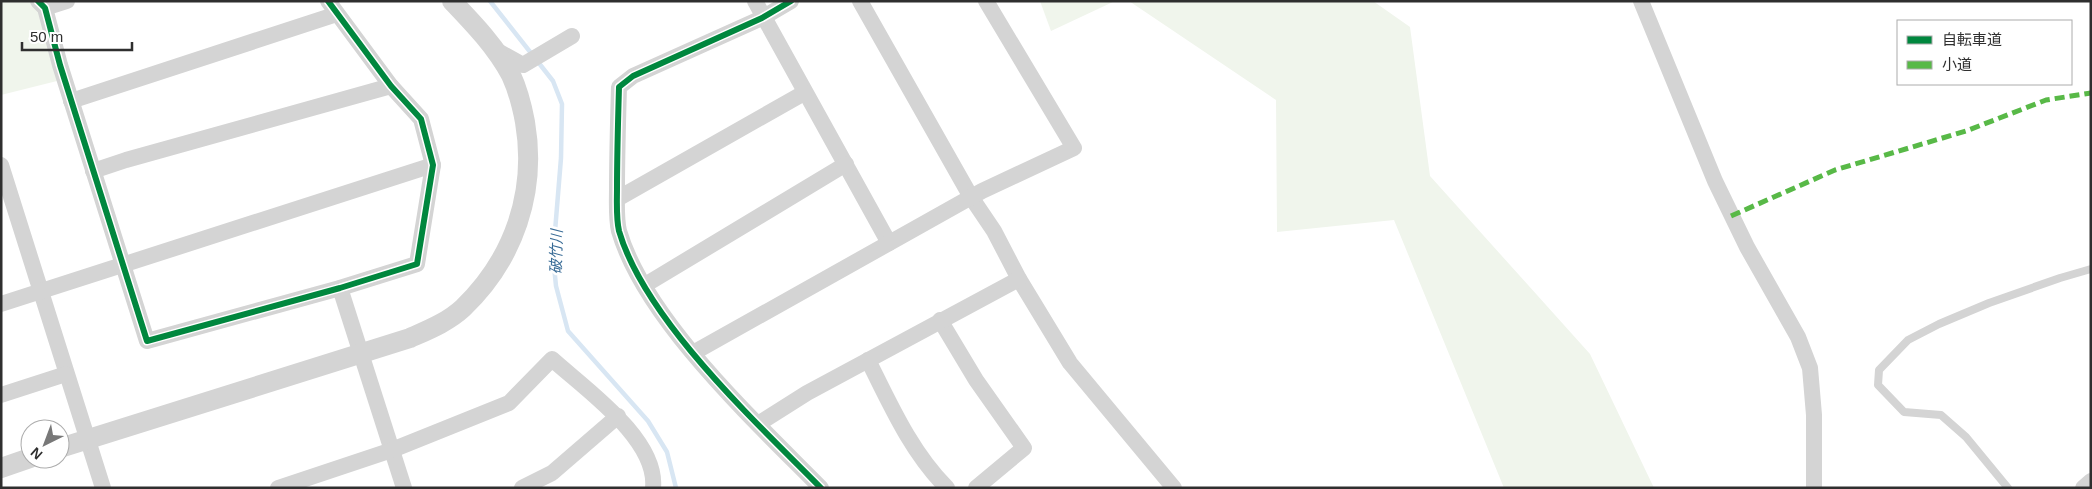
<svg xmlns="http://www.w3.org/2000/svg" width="2092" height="489" font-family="Helvetica,'Noto Sans JP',sans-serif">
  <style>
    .green { fill: #f0f5ec }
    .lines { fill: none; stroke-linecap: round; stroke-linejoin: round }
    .stream { stroke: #d8e6f3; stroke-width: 4.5 }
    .service { stroke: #d4d4d4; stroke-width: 8 }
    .minor { stroke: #d4d4d4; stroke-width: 16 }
    .tertiary { stroke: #d4d4d4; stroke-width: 20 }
    .quiet { stroke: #58b947; stroke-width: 5; stroke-dasharray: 10 5; stroke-linecap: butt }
    .cycleway-casing { stroke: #fff; stroke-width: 9 }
    .cycleway { stroke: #00873e; stroke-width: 6 }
    .labels { text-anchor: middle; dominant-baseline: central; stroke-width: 5; stroke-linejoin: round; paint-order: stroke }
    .water-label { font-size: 15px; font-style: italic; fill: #386b96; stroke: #fff }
  </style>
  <rect width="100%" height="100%" fill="#fff"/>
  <!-- green -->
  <g class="green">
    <path d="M1,1H30L38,8L57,81L1,95Z"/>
    <path d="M1040,1H1115L1051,31Z"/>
    <path d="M1129,1H1373L1410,27L1430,176L1590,354L1654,488H1504L1394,220L1277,232L1276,100Z"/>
  </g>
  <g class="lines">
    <!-- stream -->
    <path class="stream" d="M490,1L553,81L562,104L561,158L553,256L556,286L568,331L648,421L667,452L676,488"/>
    <!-- service -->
    <path class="service" d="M2008,488L1966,437L1941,415L1904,412L1878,385L1879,370L1908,340L1939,324L1989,303L2060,278L2091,269"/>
    <!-- minor -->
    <g class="minor">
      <path d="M38,1L45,8L60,65L147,341L340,288L417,264L433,165L421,119L391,86L328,1"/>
      <path d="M755,1L889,243"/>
      <path d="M791,1L762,18L633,76L619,87C618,121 617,155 617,189C617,202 616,218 619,231C645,320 756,422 821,488"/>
      <path d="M860,1L971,197L994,231L1019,279L1070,363L1174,488"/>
      <path d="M1641,1L1715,181L1747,247L1798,337L1810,368L1814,415V488"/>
      <path d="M45,8L67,1"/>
      <path d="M496,50L523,65L572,36"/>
      <path d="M71,101L337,14"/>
      <path d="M1,165L103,488"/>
      <path d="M93,171L126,160L391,86"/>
      <path d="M617,199L804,93"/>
      <path d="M645,285L846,164"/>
      <path d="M340,288L404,488"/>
      <path d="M1,304L433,165"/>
      <path d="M940,320L976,380L1024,448L976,488"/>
      <path d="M693,353L982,191L1074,148L986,1"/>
      <path d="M868,360C890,404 911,452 947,488"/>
      <path d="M1,395L66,374"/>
      <path d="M758,424L807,393L1019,279"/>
      <path d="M278,488L392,450L509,403L552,359C585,389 658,439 653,488"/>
      <path d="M522,488L552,473L618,416"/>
      <path d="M2083,488L2091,481"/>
    </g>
    <!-- tertiary -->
    <g class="tertiary">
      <path d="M60,448L410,338C428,330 448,322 463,308C514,259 537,192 525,122C522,106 518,90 511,75C496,47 474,24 452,1"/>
      <path d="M1,468L30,458"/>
    </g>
    <!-- quiet -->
    <path class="quiet" d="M1731,216L1835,170L1966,131L2046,100L2091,93"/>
    <defs>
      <g id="cycleway">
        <path d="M38,1L45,8L60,65L147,341L340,288L417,264L433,165L421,119L391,86L328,1"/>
        <path d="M791,1L762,18L633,76L619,87C618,121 617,155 617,189C617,202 616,218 619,231C645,320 756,422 821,488"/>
      </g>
    </defs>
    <!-- cycleway casing -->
    <use href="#cycleway" class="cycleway-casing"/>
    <!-- cycleway -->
    <use href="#cycleway" class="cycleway"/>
  </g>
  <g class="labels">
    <!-- water labels -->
    <g class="water-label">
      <text transform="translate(556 252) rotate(-89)">破竹川</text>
    </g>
  </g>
  <!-- border -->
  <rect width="2092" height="489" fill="none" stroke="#2f2f2f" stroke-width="5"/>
  <!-- legend -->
  <rect x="1897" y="20" width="175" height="65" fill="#ffffff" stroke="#acacac"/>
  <rect x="1907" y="36" width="25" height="8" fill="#00873e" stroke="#acacac"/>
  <text x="1942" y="45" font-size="15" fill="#2f2f2f">自転車道</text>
  <rect x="1907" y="61" width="25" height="8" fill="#58b947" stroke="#acacac"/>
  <text x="1942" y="70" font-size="15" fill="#2f2f2f">小道</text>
  <!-- north arrow -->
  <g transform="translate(45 444) rotate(222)"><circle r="24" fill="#ffffff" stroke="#acacac"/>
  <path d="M0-4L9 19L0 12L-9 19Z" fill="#787878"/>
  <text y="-8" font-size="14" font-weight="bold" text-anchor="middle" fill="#2f2f2f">N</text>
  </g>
  <!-- scale -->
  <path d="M22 42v8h110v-8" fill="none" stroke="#2f2f2f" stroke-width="2.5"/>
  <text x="30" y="42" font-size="15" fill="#2f2f2f" stroke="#ffffff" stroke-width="4" paint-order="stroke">50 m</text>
</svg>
